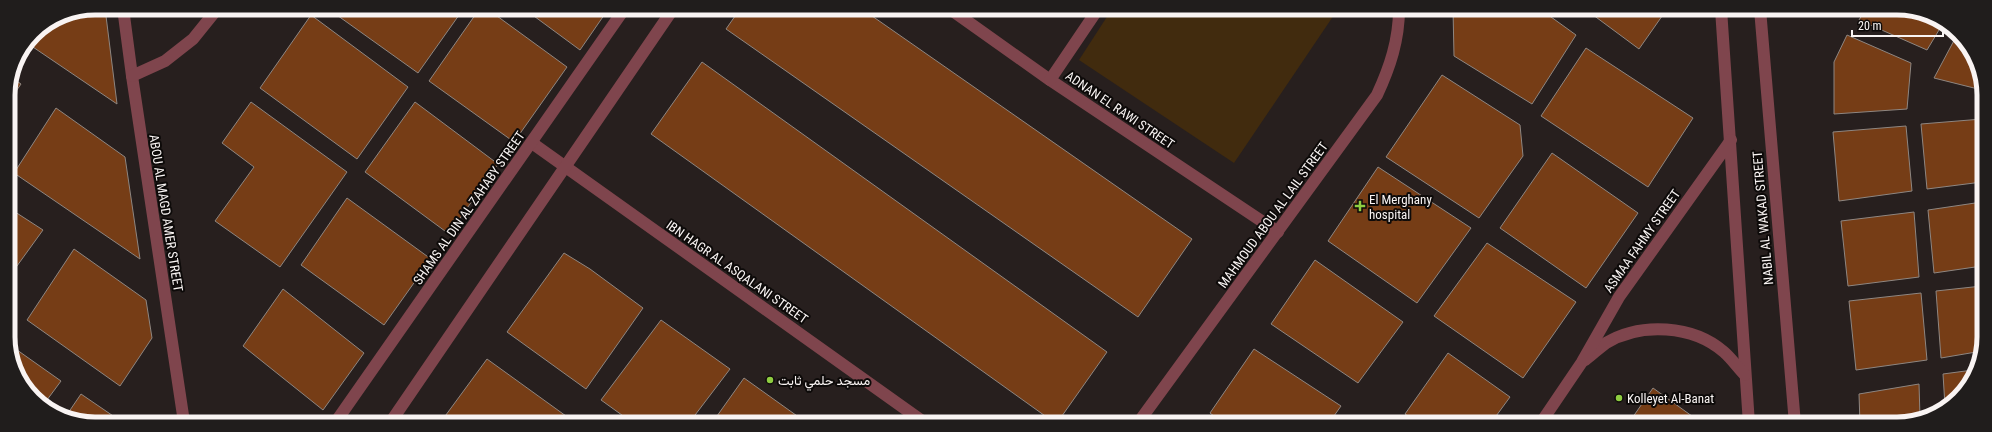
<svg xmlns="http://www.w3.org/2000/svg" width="1992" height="432" font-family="'Roboto Condensed',Vazirmatn,sans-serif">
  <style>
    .green { fill: #412b0e }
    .building { fill: #763d16; stroke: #8e8681 }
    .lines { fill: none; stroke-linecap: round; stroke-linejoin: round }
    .minor { stroke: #7f454d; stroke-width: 12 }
    .poi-dot { fill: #8fcd41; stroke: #0d0a09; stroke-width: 1.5 }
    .labels { text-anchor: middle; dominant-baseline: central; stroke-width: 4; stroke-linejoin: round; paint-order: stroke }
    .street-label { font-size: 13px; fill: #f9f4f3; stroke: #0d0a09 }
    .poi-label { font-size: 13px; fill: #f9f4f3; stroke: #0d0a09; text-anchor: start }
    .rim { fill: none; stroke: #f9f4f3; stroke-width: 5 }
  </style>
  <rect width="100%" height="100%" fill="#271f1e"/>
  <!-- green -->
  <path class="green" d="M1112,9H1338L1234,163L1079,60Z"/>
  <!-- building -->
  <g class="building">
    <path d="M95,8H105L117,104L27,43L34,33L62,15Z"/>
    <path d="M327,8H464L418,73Z"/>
    <path d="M480,8H486L567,67L514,142L429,81Z"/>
    <path d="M523,8H609L580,50Z"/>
    <path d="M740,9H862L1192,239L1138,317L726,29Z"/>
    <path d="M1453,9H1540L1576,35L1532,104L1454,56Z"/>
    <path d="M1585,9H1667L1639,49Z"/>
    <path d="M1865,10H1913L1942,25L1927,50L1859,20Z"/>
    <path d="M311,15L408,87L357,159L260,88Z"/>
    <path d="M1958,33L1982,78V90L1934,78Z"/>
    <path d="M1847,35L1911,63L1907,109L1834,114V62Z"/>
    <path d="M1586,48L1693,118L1648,187L1541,116Z"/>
    <path d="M702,62L1107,352L1057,423H1055L651,134Z"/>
    <path d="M1442,75L1520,125L1523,156L1479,218L1386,157Z"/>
    <path d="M11,77L21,84L8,103V90Z"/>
    <path d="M251,102L347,172L280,267L215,221L254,167L222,143Z"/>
    <path d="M415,102L498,164L449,234L365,172Z"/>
    <path d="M56,108L125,157L140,259L14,173Z"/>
    <path d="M1982,119V182L1927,189L1921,124Z"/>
    <path d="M1906,126L1912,191L1839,201L1833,132Z"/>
    <path d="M1552,153L1638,213L1586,288L1500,228Z"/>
    <path d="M1378,167L1471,228L1417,303L1328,241Z"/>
    <path d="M347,198L431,259L384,325L301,265Z"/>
    <path d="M1982,202V266L1934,273L1928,210Z"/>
    <path d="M9,208L43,230L9,277Z"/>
    <path d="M1914,212L1919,277L1848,286L1841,221Z"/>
    <path d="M1487,243L1576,302L1523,378L1434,316Z"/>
    <path d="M74,249L146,300L152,338L120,386L27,320Z"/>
    <path d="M564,253L590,269L643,308L586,389L507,332Z"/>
    <path d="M1315,260L1403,322L1358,383L1271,324Z"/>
    <path d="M1982,286V351L1941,358L1936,291Z"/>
    <path d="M283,289L364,353L323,410L243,346Z"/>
    <path d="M1921,293L1927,360L1856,370L1849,301Z"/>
    <path d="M661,320L730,369L689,423H633L601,400Z"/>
    <path d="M10,345L61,381L44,404L34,399L10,354Z"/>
    <path d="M1254,349L1341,406L1329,423H1223L1210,413Z"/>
    <path d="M1448,353L1510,397L1491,423H1418L1405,414Z"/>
    <path d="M487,359L566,416L561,423H440Z"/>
    <path d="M1973,370L1954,402L1945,406L1943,374Z"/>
    <path d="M744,378L807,423H712Z"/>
    <path d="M1919,384L1920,417L1902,424H1860L1859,394Z"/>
    <path d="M1653,388L1703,424H1628Z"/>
    <path d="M81,394L122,422H79L66,416Z"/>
    <path d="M1359,418L1367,423H1355Z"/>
  </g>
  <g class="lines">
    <!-- minor -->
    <g class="minor">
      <path d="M123,8L132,76L184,422"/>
      <path d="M950,9L1050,80L1278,232"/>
      <path d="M1721,9L1749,424"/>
      <path d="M1760,9L1795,424"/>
      <path d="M132,76L165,61L193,39L218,8"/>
      <path d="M1050,80L1098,9"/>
      <path d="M532,143L925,423"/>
      <path d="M1585,360C1592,355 1599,348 1606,343C1641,322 1693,325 1724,352C1732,359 1738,368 1745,375"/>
      <path d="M335,423L625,8"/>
      <path d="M390,423L673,9"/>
      <path d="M1138,423L1377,95C1390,67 1399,40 1399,9"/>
      <path d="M1540,424L1582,362L1619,297L1731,140"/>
    </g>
  </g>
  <!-- markers -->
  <g class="poi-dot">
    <path d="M1358 200h4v4h4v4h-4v4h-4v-4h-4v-4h4z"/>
    <circle cx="770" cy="380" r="4"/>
    <circle cx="1619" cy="398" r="4"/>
  </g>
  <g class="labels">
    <!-- street labels -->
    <g class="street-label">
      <text transform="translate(1120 110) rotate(34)">ADNAN EL RAWI STREET</text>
      <text transform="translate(469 208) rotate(-55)">SHAMS AL DIN AL ZAHABY STREET</text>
      <text transform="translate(166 213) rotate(81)">ABOU AL MAGD AMER STREET</text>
      <text transform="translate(1273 215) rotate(-54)">MAHMOUD ABOU AL LAIL STREET</text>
      <text transform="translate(1763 218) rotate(-95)">NABIL AL WAKAD STREET</text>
      <text transform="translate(1642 241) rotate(-55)">ASMAA FAHMY STREET</text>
      <text transform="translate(737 272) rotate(35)">IBN HAGR AL ASQALANI STREET</text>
    </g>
    <!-- poi labels -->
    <g class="poi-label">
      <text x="1369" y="199">El Merghany<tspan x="1369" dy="15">hospital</tspan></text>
      <text x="778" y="380">مسجد حلمي ثابت</text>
      <text x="1627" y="398">Kolleyet Al-Banat</text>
    </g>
  </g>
  <!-- crop -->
  <path d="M0 0H1992V432H0ZM95 15H1897A80 80 0 0 1 1977 95V337A80 80 0 0 1 1897 417H95A80 80 0 0 1 15 337V95A80 80 0 0 1 95 15Z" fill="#201d1c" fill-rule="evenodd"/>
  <path class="rim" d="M95 15H1897A80 80 0 0 1 1977 95V337A80 80 0 0 1 1897 417H95A80 80 0 0 1 15 337V95A80 80 0 0 1 95 15Z"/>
  <!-- scale -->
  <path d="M1852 30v6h91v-6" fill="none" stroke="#f9f4f3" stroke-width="2"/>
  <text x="1858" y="30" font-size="12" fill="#f9f4f3" stroke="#0d0a09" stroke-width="3" paint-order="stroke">20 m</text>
</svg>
